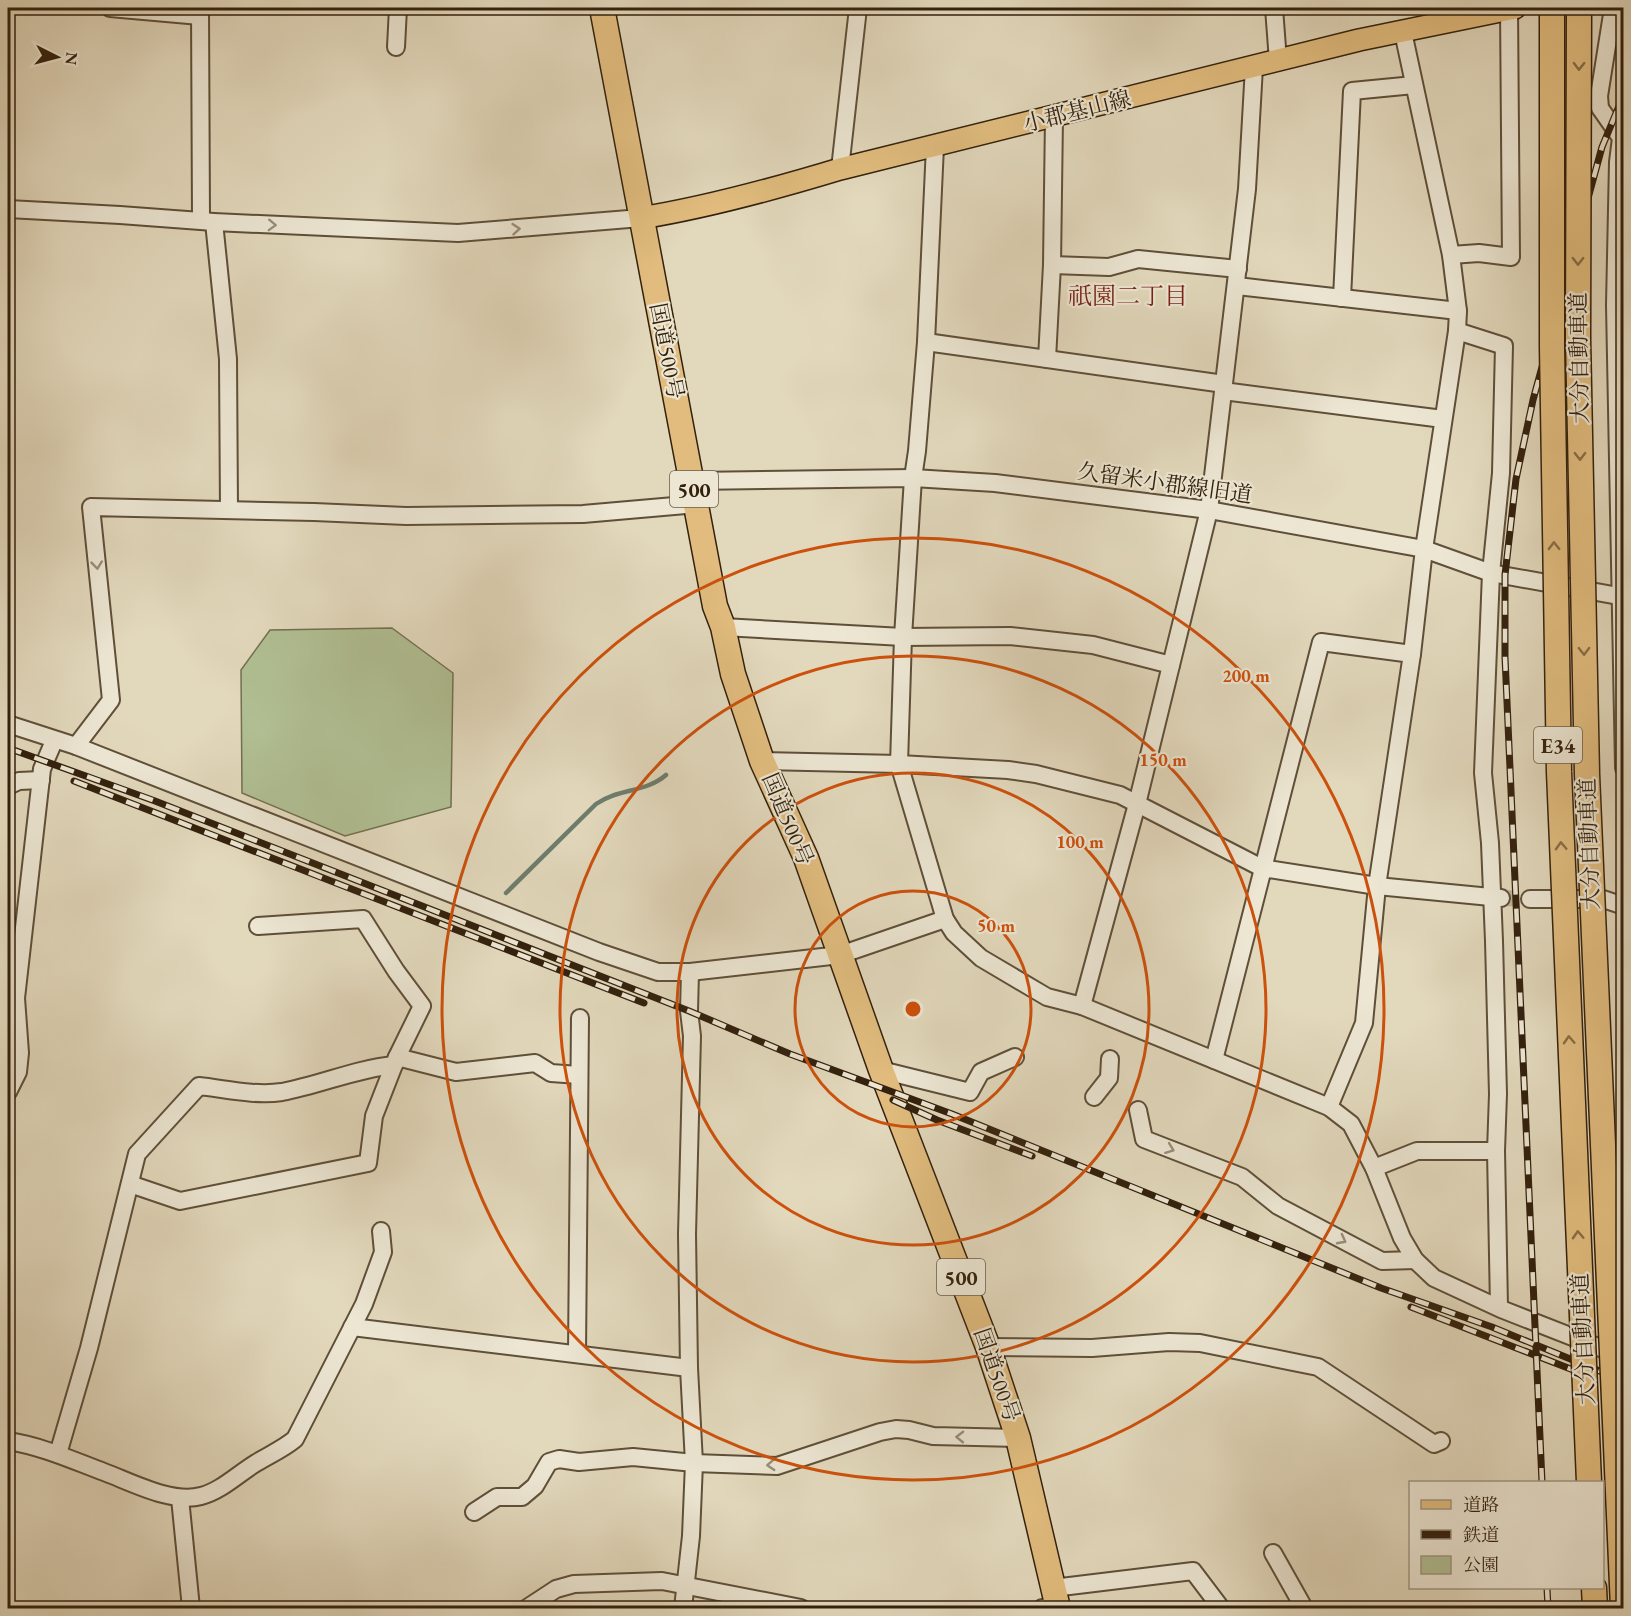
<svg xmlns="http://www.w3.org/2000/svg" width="1631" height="1616" font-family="'EB Garamond','Noto Serif JP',serif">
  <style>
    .green { fill: #b0bf93; stroke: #727050; stroke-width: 1.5 }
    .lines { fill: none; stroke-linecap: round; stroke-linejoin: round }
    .stream { stroke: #6e7d6e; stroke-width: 4.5 }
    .minor-tunnel { stroke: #bfb399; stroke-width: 16; stroke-dasharray: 16 8; stroke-linecap: butt }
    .minor-casing { stroke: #5f4f39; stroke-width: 20 }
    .major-casing { stroke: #33210d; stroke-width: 24 }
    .highway-casing { stroke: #33210d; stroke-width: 27 }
    .minor { stroke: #ece6d3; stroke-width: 16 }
    .major { stroke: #e1bc7e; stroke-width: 21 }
    .highway { stroke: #e1bc7e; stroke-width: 24 }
    .rail-casing { stroke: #33210d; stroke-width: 7 }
    .rail { stroke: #ece6d3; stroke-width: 4.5; stroke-dasharray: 14; stroke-linecap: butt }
    .highway-bridge-casing { stroke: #33210d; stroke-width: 27; stroke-linecap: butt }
    .highway-bridge { stroke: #e1bc7e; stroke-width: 24 }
    .oneway { stroke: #8a6e46 }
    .oneway2 { stroke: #998d7a }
    .ring { fill: none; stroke: #cd510c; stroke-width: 3 }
    .labels { text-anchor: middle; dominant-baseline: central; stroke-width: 4.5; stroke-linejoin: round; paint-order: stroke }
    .shield { fill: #ece6d3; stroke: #6a5c48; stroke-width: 1.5 }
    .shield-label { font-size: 21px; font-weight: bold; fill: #33210d }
    .street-label { font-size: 22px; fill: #33210d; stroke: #ece6d3 }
    .neighbourhood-label { font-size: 24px; fill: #7a1f14; stroke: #ece6d3 }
    .centre { fill: #cd510c; stroke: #ece6d3; stroke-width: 3 }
    .ring-label { font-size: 18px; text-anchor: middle; font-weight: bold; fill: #cd510c; stroke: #ece6d3; stroke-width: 4.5; stroke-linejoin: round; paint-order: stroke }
  </style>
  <rect width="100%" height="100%" fill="#e2d8bc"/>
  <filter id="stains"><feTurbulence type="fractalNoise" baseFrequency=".00333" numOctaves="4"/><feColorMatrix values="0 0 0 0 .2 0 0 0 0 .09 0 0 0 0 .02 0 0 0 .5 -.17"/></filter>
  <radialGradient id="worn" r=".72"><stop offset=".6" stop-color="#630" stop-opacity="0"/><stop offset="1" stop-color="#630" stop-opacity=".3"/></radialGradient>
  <!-- green -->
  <path class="green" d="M392,628L453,673L451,807L345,836L242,793L241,670L270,630Z"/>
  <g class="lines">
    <!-- stream -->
    <path class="stream" d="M506,893L596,804C619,788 645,793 666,775"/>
    <!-- minor-tunnel -->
    <path class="minor-tunnel" d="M1502,898L1530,899"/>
    <defs>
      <g id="minor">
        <path d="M110,8L200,16"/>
        <path d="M200,8L201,220"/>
        <path d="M1274,8L1278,61"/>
        <path d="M1613,8L1599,96L1600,108L1621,138L1618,162L1615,305L1624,768"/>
        <path d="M396,47L398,8"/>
        <path d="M935,146L926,342L917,451L913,478L903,637L899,764L945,919L954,933L981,958L1047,997L1082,1006L1329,1107L1351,1124L1374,1168L1402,1238L1415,1260L1434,1278L1501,1309L1621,1356"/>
        <path d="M840,169L858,8"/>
        <path d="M8,209L120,215L214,222L458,233L641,218"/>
        <path d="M214,222L228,359L229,510"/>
        <path d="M1451,255L1479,253L1511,257L1509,8"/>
        <path d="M1052,265L1109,267L1138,259L1238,269"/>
        <path d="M1237,286L1458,311"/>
        <path d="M1342,298L1352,91L1414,85"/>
        <path d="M1457,331L1504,346L1501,473L1491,573L1483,773L1490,843L1494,941L1498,1094L1496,1151L1499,1307"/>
        <path d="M926,342L1224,384"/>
        <path d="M1047,359L1052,265L1054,117"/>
        <path d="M1223,391L1443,419"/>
        <path d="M692,481L913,478L995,483L1209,510L1424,549L1491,573L1624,597"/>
        <path d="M723,627L903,637L1010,636L1093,645L1171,665"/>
        <path d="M8,724L76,746L599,952L658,972H690L840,955L945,919"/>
        <path d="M76,746L111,700L91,507L314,512L406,516L583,514L697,504"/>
        <path d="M762,761L899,764L1008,770L1036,774L1120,795L1262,868L1377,886L1501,898"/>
        <path d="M8,786L19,781L41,780"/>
        <path d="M1530,899H1603L1624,906"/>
        <path d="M258,926L363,919L396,971L422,1006L397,1057"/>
        <path d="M1082,1006L1137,804L1209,510L1247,189L1254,67"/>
        <path d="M1214,1060L1321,642L1412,654"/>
        <path d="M881,1070L970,1092L981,1072L1015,1057"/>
        <path d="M8,1092L18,1072L20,1053L16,998L42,769L54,741"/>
        <path d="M1094,1097L1109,1078L1110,1059"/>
        <path d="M1329,1107L1364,1023L1377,886L1412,654L1424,549L1457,331L1458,311L1451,255L1403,32"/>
        <path d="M1138,1110L1144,1139L1242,1177L1278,1206L1382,1261L1415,1260"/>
        <path d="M1374,1168L1417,1151H1496"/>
        <path d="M130,1184L180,1201L368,1163L374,1116L397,1057L456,1072L535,1063L551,1073L579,1075"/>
        <path d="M352,1327L689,1368"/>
        <path d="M988,1347L1092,1348L1169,1342L1200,1343L1318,1367L1434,1444L1441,1441"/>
        <path d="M577,1354L580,1018"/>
        <path d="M8,1441C41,1446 72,1460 104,1472C131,1482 172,1504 201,1496C221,1491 238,1474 256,1463C269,1455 283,1449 295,1439L364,1304L383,1252L381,1231"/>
        <path d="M58,1454L89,1348L137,1154L199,1086C226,1089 255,1096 282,1092C320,1085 355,1069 394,1065"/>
        <path d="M180,1498L191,1608"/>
        <path d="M474,1512L497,1497H522L535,1486L549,1462L559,1459L579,1462L633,1457L694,1463L777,1466L880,1432L896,1429L909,1430L933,1436L1018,1438"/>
        <path d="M1273,1553L1304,1608"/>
        <path d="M1053,1588L1193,1571L1221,1608"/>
        <path d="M527,1608L556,1589L574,1584L662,1581L801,1608"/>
        <path d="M683,1608L691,1536L694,1463L689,1368L687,1234L692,1036L689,1011L690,972"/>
        <path d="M1042,1608L1057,1607"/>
      </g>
      <path id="major" d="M641,218C709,207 774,189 840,169L1359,40L1515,8"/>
      <g id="highway">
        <path d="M602,8L715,606L723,627L733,674L762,761L806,858L881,1070L988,1347L1018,1438L1058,1608"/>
        <path d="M1594,1588L1595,1608"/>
      </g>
    </defs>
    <!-- minor casing -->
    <use href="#minor" class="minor-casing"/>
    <!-- major casing -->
    <use href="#major" class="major-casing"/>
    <!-- highway casing -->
    <use href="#highway" class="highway-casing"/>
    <!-- minor -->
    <use href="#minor" class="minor"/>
    <!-- major -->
    <use href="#major" class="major"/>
    <!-- highway -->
    <use href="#highway" class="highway"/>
    <defs>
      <g id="rail">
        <path d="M8,748L155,801L689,1011L790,1054L952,1114L1381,1288L1492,1327L1624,1381"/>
        <path d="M74,781L644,1003"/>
        <path d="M893,1100L937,1120L1032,1156"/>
        <path d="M1411,1307L1581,1373"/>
        <path d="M1542,1482L1505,657V575L1516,479L1533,400L1602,147L1624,94"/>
        <path d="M1547,1588L1548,1608"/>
      </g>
    </defs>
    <!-- rail casing -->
    <use href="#rail" class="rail-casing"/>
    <!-- rail -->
    <use href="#rail" class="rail"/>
    <defs>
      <g id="highway-bridge">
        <path d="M1552,8V347L1559,772L1589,1482"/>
        <path d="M1579,8L1578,338L1587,774L1623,1608"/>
      </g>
    </defs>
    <!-- highway-bridge casing -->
    <use href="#highway-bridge" class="highway-bridge-casing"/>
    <!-- highway-bridge -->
    <use href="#highway-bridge" class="highway-bridge"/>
  </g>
  <!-- one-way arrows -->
  <defs><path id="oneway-chevron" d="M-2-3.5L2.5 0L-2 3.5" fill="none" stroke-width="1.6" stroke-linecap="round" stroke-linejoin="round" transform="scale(1.5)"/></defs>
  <g class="oneway">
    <use href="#oneway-chevron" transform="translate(1579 66) rotate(91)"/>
    <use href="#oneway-chevron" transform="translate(1578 261) rotate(90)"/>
    <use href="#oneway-chevron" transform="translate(1580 456) rotate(89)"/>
    <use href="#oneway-chevron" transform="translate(1554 546) rotate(-91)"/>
    <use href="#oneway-chevron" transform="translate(1584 651) rotate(89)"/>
    <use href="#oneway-chevron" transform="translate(1561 846) rotate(-92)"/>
    <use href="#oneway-chevron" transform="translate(1569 1040) rotate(-93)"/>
    <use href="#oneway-chevron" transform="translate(1578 1235) rotate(-93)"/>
  </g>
  <g class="oneway2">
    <use href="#oneway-chevron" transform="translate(272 225) rotate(2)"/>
    <use href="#oneway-chevron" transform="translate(516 229) rotate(-5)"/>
    <use href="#oneway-chevron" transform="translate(97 565) rotate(84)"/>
    <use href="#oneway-chevron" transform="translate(1170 1149) rotate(21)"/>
    <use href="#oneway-chevron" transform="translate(1342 1240) rotate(28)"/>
    <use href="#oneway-chevron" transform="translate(960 1437) rotate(-179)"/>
    <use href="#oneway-chevron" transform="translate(771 1465) rotate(177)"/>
  </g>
  <!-- distance rings -->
  <g class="ring">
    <circle cx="913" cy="1009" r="118"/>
    <circle cx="913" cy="1009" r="236"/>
    <circle cx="913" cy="1009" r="353"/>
    <circle cx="913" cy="1009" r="471"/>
  </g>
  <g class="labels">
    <!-- shield labels -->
    <g class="shield">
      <rect x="670" y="471" width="48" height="36" rx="4.5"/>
      <rect x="1534" y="727" width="48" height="36" rx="4.5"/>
      <rect x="937" y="1259" width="48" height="36" rx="4.5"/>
    </g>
    <g class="shield-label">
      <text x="694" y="489">500</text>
      <text x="1558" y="745">E34</text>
      <text x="961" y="1277">500</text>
    </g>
    <!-- street labels -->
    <g class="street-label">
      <text transform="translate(1077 111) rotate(-14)">小郡基山線</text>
      <text transform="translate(667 351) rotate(79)">国道500号</text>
      <text transform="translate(1579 358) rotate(-91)">大分自動車道</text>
      <text transform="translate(1165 483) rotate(8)">久留米小郡線旧道</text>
      <text transform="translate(788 819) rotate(67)">国道500号</text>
      <text transform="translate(1589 844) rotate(-92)">大分自動車道</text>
      <text transform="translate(1583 1339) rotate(-93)">大分自動車道</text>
      <text transform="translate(997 1375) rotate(71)">国道500号</text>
    </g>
    <!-- neighbourhood labels -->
    <g class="neighbourhood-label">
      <text x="1128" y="295">祇園二丁目</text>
    </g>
  </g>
  <circle cx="913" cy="1009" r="9" class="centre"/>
  <g class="ring-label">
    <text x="1246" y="682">200 m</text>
    <text x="1163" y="766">150 m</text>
    <text x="1080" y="848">100 m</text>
    <text x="996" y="932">50 m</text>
  </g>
  <!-- margin -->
  <rect width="1631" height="1616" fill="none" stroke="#e2d8bc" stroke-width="30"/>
  <rect x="9" y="9" width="1613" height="1598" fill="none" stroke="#33210d" stroke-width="3"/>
  <rect x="15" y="15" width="1601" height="1586" fill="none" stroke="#33210d" stroke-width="1.5"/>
  <!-- legend -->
  <rect x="1409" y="1481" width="195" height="108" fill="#ece6d3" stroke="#a29784" stroke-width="1.5"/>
  <rect x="1421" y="1500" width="30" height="9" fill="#e1bc7e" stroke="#a29784" stroke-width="1.5"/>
  <text x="1463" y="1511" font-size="18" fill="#33210d">道路</text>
  <rect x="1421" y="1530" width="30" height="9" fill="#33210d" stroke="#a29784" stroke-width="1.5"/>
  <text x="1463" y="1541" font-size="18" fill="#33210d">鉄道</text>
  <rect x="1421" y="1556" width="30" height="18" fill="#b0bf93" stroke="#a29784" stroke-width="1.5"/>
  <text x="1463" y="1571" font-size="18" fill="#33210d">公園</text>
  <!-- north arrow -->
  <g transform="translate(57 57) rotate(96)" stroke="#ece6d3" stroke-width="4.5" paint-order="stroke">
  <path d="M0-4.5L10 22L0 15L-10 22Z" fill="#33210d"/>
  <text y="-9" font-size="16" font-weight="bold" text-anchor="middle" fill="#33210d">N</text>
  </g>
  <rect width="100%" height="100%" filter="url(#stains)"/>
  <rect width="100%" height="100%" fill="url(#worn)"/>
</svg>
